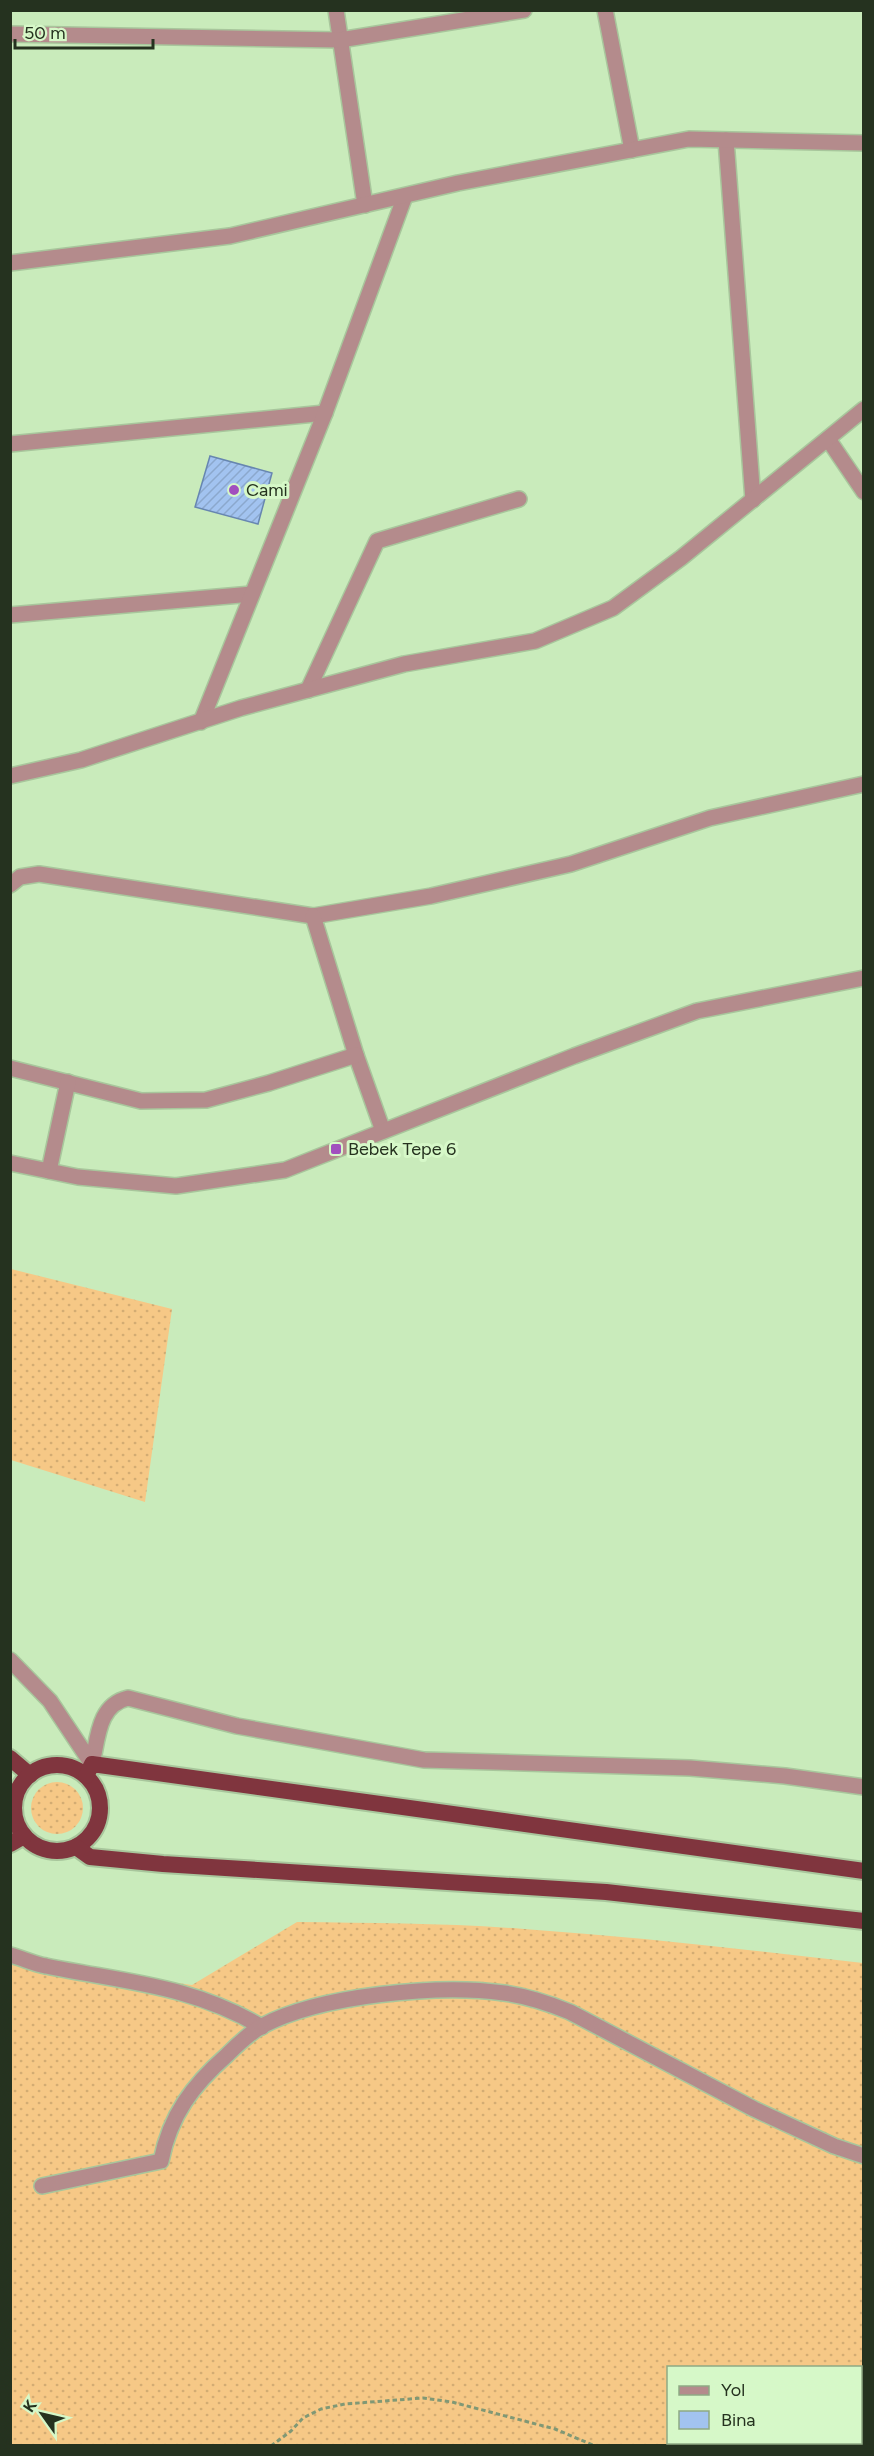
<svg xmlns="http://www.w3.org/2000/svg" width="874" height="2456" font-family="Figtree,sans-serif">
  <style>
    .grass { fill: url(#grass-dots); fill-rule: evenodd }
    .building { fill: url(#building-hatch); stroke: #6786b0; stroke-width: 1.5 }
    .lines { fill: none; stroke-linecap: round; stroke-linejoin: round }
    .minor-casing { stroke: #a8c69c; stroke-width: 18 }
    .tertiary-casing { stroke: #a8c69c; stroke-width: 18 }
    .trunk-casing { stroke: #a8c69c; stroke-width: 20 }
    .path { stroke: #809875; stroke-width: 3; stroke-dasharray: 4.5 3; stroke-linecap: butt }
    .minor { stroke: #b48b8c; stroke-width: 15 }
    .tertiary { stroke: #b48b8c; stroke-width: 15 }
    .trunk { stroke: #80353e; stroke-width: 16 }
    .poi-dot { fill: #a14fbe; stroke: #d6f8c8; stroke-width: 2 }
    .labels { text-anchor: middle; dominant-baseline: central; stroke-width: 6; stroke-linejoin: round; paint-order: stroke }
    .poi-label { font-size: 18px; fill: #25321f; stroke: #d6f8c8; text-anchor: start }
  </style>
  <defs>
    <pattern id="grass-dots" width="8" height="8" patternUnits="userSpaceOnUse" patternTransform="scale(1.5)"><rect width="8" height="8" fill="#f6c886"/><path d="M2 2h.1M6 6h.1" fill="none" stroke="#d3ac73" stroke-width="1.8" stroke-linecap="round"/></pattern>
    <pattern id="building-hatch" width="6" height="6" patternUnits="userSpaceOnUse" patternTransform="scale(1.5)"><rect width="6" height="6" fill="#a2c3f0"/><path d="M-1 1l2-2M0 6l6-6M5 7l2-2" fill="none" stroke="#8ba8cd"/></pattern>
  </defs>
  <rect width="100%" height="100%" fill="#c9ebbb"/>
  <!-- grass -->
  <g class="grass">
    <path d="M11,1269L172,1309L145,1502L11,1460Z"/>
    <circle cx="57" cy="1808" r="26"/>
    <path d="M297,1922C373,1923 449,1923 524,1929C638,1937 751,1950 863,1963V2445L11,2446V1950L99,1972L192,1985ZM668,2368H860V2442H668Z"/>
  </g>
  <!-- building -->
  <path class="building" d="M210,456L272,473L258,524L195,507Z"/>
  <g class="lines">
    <defs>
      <g id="minor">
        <path d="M336,10L365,205"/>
        <path d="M605,10L632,150"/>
        <path d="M10,34L340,40L524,10"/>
        <path d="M726,140L753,500"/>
        <path d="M828,439L864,492"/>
        <path d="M10,444L325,413"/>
        <path d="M10,615L252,594"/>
        <path d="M308,690L377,541L519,499"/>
        <path d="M201,722L325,413L405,196"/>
        <path d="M10,776L81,760L241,708L404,664L535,641L613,608L681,558L864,409"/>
        <path d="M10,885L20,877L39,874L313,916L431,896L571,864L710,818L864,784"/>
        <path d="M313,916L356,1055L383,1131"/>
        <path d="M10,1068L141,1101L206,1100L269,1083L356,1055"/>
        <path d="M10,1163L78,1177L176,1186L285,1170L574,1056L697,1011L864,978"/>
        <path d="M49,1171L68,1082"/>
        <path d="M92,1764C98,1738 98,1705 128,1698L237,1726L424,1760L690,1768L785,1776L864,1787"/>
        <path d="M10,1955C22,1958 34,1964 46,1966C124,1982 191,1985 262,2027"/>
        <path d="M42,2186L161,2161C170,2115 193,2085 227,2055C237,2045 250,2033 262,2026C320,1995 439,1984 504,1993C527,1996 548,2003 570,2012L754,2109L834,2146L864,2156"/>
        <path d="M860,2401H864"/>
        <path d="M788,2442L797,2446"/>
      </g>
      <g id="tertiary">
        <path d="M10,263L230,236L458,183L689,139L864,143"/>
        <path d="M10,1660L50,1701L92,1764"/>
      </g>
      <g id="trunk">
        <path d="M10,1758L30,1775"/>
        <circle cx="57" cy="1808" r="43"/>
        <path d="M86,1776L92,1764L864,1871"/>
        <path d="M10,1844L24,1836"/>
        <path d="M76,1847L90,1857L163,1864L606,1892L864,1921"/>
      </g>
    </defs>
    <!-- minor casing -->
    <use href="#minor" class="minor-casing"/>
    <!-- tertiary casing -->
    <use href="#tertiary" class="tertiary-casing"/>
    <!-- trunk casing -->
    <use href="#trunk" class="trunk-casing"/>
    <!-- path -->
    <g class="path">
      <path d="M271,2446L291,2431L303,2418L321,2409L345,2404L423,2398L452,2402L555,2429L595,2446"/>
      <path d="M703,2446L707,2442"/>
    </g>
    <!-- minor -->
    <use href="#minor" class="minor"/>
    <!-- tertiary -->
    <use href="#tertiary" class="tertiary"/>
    <!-- trunk -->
    <use href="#trunk" class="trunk"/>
  </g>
  <!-- markers -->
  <g class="poi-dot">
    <circle cx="234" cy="490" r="6"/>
    <rect x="330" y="1143" width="12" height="12" rx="3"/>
  </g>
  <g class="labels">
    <!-- poi labels -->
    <g class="poi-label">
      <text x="246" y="490">Cami</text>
      <text x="348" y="1149">Bebek Tepe 6</text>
    </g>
  </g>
  <!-- border -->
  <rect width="874" height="2456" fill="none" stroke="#25321f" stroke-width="24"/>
  <!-- legend -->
  <rect x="667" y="2366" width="195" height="78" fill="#d6f8c8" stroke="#8fa984" stroke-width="1.5"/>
  <rect x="679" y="2386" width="30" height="9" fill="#b48b8c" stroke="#8fa984" stroke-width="1.5"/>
  <text x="721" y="2396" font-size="18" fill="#25321f">Yol</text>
  <rect x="679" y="2411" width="30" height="18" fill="#a2c3f0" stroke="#8fa984" stroke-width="1.5"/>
  <text x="721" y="2426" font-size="18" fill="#25321f">Bina</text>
  <!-- north arrow -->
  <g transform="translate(42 2414) rotate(304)" stroke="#d6f8c8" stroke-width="4.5" paint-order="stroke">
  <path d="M0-4.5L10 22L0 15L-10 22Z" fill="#25321f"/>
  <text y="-9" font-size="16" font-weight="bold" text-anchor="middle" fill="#25321f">K</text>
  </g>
  <!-- scale -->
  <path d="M15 39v9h138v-9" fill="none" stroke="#25321f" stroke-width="3"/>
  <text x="24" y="39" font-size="18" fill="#25321f" stroke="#d6f8c8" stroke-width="4.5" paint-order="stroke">50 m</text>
</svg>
